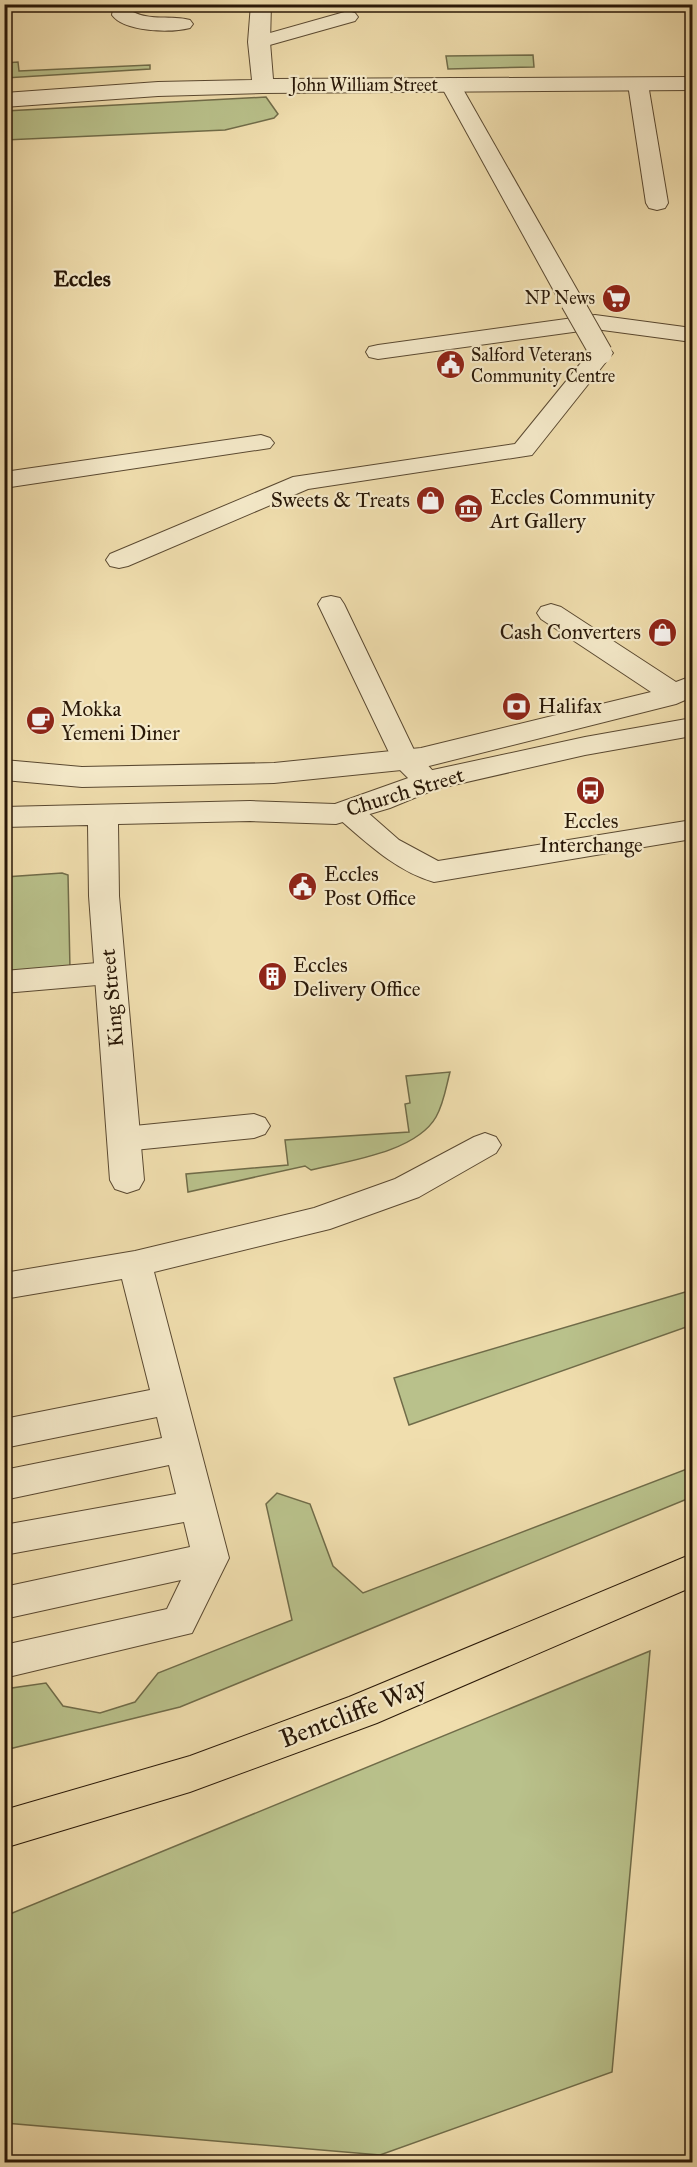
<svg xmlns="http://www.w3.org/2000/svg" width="697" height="2167" font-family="'IM FELL Great Primer',serif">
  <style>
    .green { fill: #b9c18b; stroke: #706c49; stroke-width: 1.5 }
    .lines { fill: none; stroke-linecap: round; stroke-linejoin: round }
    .lane-casing { stroke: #5a4931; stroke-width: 2 }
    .street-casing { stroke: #5a4931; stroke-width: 2 }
    .primary-casing { stroke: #281707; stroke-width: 2 }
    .lane { fill: #f5eaca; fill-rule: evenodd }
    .street { fill: #f5eaca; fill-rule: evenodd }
    .primary { fill: #f0deae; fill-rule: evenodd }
    .lane-bridge-casing { stroke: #5a4931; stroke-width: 24; stroke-linecap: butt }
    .lane-bridge { stroke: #f5eaca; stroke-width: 22 }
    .labels { text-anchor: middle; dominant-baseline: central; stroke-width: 4.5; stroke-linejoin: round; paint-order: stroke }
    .far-street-label { font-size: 18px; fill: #281707; stroke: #f5eaca }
    .far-poi-label { font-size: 18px; fill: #281707; stroke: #f5eaca; text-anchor: end }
    .poi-label { font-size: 21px; fill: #281707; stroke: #f5eaca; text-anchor: start }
    .street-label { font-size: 21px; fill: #281707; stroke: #f5eaca }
    .far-district-label { font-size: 22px; font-weight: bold; fill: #281707; stroke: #f5eaca }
    .near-street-label { font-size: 26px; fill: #281707; stroke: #f5eaca }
  </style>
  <rect width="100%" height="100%" fill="#f0deae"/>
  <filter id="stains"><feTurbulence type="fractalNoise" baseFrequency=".00333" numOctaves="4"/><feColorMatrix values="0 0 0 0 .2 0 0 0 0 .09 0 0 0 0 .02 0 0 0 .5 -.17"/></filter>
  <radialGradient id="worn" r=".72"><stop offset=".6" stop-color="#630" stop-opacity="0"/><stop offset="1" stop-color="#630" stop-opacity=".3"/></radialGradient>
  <!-- green -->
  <g class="green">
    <path d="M533,55L534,67L448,69L446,56Z"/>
    <path d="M18,62L19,71L150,65V69L5,78V63Z"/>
    <path d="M266,97L278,114L274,118L225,130L5,140V111Z"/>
    <path d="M62,873L68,875L70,969L5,975V877Z"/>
    <path d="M450,1072C446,1087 444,1103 436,1117C416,1152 348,1161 311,1170L305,1166L188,1192L186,1174L288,1165L285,1140L409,1132L405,1104L410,1103L406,1076Z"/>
    <path d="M692,1290V1325L409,1425L394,1378Z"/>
    <path d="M692,1467V1497L180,1707L5,1750V1689L46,1683L63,1706L100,1713L135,1702L158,1673L292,1620L266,1504L277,1493L310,1504L333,1566L363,1593Z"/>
    <path d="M650,1651L612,2072L380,2155L5,2123V1916Z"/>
  </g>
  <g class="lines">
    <defs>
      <g id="lane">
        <path d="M114,4H134L133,12C151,21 171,15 190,20L193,24L190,28C171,33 124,32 112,15Z"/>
        <path d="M348,11L355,13L358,17L355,21L259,48L252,46L249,42L252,38Z"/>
        <path d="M450,78L457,80L460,84L584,302L580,307L572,309L564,307L560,302L440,84L443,80Z"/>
        <path d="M638,78L645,80L648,84L668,203L665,208L657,210L649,208L646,203L628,84L631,80Z"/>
        <path d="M601,346L609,348L613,353L532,455L308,489L128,566L119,568L110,566L106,560L110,554L293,477L515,444L593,348Z"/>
        <path d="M331,596L340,598L344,604L414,750L442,781L438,788L428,790L418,788L395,765L318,604L322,598Z"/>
        <path d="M348,802L358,804L399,840L438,861L692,820V839L434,882C396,871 367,843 338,818L334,811L338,804Z"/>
        <path d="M109,962L120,965L124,973L120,981L109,984L4,993V971Z"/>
        <path d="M254,1114L265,1118L270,1126L265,1134L254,1138L124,1151L113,1147L108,1139L113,1131L124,1127Z"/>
        <path d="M485,1133L496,1137L501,1145L496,1153L419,1197L330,1229L154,1272L229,1558L192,1633L4,1678V1645L167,1609L181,1580L4,1619V1587L190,1547L184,1522L4,1555V1525L176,1494L169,1465L4,1500V1470L162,1438L157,1417L4,1448V1419L150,1390L122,1279L4,1299V1273L135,1251L314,1208L395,1179L474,1137Z"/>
      </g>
      <g id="street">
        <path d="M251,4H271L270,42L273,79L692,77V90L263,93L158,96L4,107V93L158,82L252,80L248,42Z"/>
        <path d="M595,315L692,328V342L595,329L378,359L369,357L366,352L369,347L378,345Z"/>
        <path d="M261,435L270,438L274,443L270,448L4,488V472Z"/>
        <path d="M551,604L561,607L676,682L692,676V697L676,704L421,768L274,783L82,787L4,780V760L82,767L274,763L421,748L651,692L541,619L537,613L541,607Z"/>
        <path d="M692,718V736L585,755L436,789L390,808L336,824L250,821L118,824L119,896L144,1180L139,1189L127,1193L115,1189L110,1180L89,896L88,825L4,827V807L250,801L335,804L428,771L585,737Z"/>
      </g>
      <path id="primary" d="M692,1554V1587L377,1723L190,1792L4,1848V1810L190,1756L349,1697Z"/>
    </defs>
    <!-- lane casing -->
    <use href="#lane" class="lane-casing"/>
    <!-- street casing -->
    <use href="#street" class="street-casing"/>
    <!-- primary casing -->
    <use href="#primary" class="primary-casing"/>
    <!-- lane -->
    <use href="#lane" class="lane"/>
    <!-- street -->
    <use href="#street" class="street"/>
    <!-- primary -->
    <use href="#primary" class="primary"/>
    <defs>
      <path id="lane-bridge" d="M572,302L601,353"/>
    </defs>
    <!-- lane-bridge casing -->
    <use href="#lane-bridge" class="lane-bridge-casing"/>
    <!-- lane-bridge -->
    <use href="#lane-bridge" class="lane-bridge"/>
  </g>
  <!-- icons -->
  <defs>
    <symbol id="supermarket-disc" viewBox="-11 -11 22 22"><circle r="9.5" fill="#8f2418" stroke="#f5eaca"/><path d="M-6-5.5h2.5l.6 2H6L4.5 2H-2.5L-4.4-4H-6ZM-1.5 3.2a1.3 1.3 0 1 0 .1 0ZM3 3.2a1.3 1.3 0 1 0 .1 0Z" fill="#fff"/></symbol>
    <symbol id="civic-disc" viewBox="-11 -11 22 22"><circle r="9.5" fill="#8f2418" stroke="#f5eaca"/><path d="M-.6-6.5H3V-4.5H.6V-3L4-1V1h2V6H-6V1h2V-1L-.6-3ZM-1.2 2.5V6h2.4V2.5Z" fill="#fff"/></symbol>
    <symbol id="shop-disc" viewBox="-11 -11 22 22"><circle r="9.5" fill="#8f2418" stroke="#f5eaca"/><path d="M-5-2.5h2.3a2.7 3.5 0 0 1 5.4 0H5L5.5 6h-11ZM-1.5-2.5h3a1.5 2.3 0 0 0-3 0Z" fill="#fff"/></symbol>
    <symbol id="museum-disc" viewBox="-11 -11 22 22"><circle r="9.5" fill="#8f2418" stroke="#f5eaca"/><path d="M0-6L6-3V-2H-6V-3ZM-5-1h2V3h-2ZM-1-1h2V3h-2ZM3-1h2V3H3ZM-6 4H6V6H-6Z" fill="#fff"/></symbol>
    <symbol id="bank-disc" viewBox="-11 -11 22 22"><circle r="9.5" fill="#8f2418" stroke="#f5eaca"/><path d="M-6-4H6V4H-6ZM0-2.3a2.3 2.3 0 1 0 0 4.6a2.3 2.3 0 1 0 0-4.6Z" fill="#fff"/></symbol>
    <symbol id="cafe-disc" viewBox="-11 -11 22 22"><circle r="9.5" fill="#8f2418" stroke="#f5eaca"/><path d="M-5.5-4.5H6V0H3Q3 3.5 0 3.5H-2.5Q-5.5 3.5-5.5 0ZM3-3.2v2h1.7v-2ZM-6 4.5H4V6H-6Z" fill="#fff"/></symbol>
    <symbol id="bus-disc" viewBox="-11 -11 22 22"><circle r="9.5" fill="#8f2418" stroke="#f5eaca"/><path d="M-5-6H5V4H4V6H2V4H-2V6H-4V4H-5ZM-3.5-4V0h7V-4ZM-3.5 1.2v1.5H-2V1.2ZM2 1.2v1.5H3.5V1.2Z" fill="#fff"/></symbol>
    <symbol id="building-disc" viewBox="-11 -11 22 22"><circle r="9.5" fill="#8f2418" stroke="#f5eaca"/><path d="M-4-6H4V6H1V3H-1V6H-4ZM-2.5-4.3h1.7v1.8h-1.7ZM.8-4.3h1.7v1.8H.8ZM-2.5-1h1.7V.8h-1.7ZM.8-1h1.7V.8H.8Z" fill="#fff"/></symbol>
  </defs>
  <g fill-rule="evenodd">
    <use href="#supermarket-disc" x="600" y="282" width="33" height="33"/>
    <use href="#civic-disc" x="434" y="348" width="33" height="33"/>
    <use href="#shop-disc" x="414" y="484" width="33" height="33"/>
    <use href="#museum-disc" x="452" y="492" width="33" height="33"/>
    <use href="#shop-disc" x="646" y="616" width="33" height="33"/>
    <use href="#bank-disc" x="500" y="690" width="33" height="33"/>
    <use href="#cafe-disc" x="24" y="704" width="33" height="33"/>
    <use href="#bus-disc" x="574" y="774" width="33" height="33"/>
    <use href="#civic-disc" x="286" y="870" width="33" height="33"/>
    <use href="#building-disc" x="256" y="960" width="33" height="33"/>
  </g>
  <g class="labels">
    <!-- far-street labels -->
    <g class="far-street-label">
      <text x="364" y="85">John William Street</text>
    </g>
    <!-- far-poi labels -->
    <g class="far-poi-label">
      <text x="595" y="298">NP News</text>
      <text x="471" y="355" text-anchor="start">Salford Veterans<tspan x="471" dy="21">Community Centre</tspan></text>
    </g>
    <!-- poi labels -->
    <g class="poi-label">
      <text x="490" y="497">Eccles Community<tspan x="490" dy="24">Art Gallery</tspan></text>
      <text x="410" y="500" text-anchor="end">Sweets &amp; Treats</text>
      <text x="641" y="632" text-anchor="end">Cash Converters</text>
      <text x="538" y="706">Halifax</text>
      <text x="61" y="709">Mokka<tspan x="61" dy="24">Yemeni Diner</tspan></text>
      <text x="591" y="821" text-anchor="middle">Eccles<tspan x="591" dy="24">Interchange</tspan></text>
      <text x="324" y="874">Eccles<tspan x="324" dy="24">Post Office</tspan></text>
      <text x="293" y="965">Eccles<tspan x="293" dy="24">Delivery Office</tspan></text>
    </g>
    <!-- street labels -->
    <g class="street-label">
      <text transform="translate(405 792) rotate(-17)">Church Street</text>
      <text transform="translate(112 998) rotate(-95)">King Street</text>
    </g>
    <!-- far-district labels -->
    <g class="far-district-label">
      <text x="82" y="278">Eccles</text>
    </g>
    <!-- near-street labels -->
    <g class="near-street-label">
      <text transform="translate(353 1712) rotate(-21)">Bentcliffe Way</text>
    </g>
  </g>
  <!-- margin -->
  <rect width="697" height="2167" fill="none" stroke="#f0deae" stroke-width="24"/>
  <rect x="6" y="6" width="685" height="2155" fill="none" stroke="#281707" stroke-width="3"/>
  <rect x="12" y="12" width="673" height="2143" fill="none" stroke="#281707" stroke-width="1.5"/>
  <rect width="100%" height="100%" filter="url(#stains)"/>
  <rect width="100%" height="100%" fill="url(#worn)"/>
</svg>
